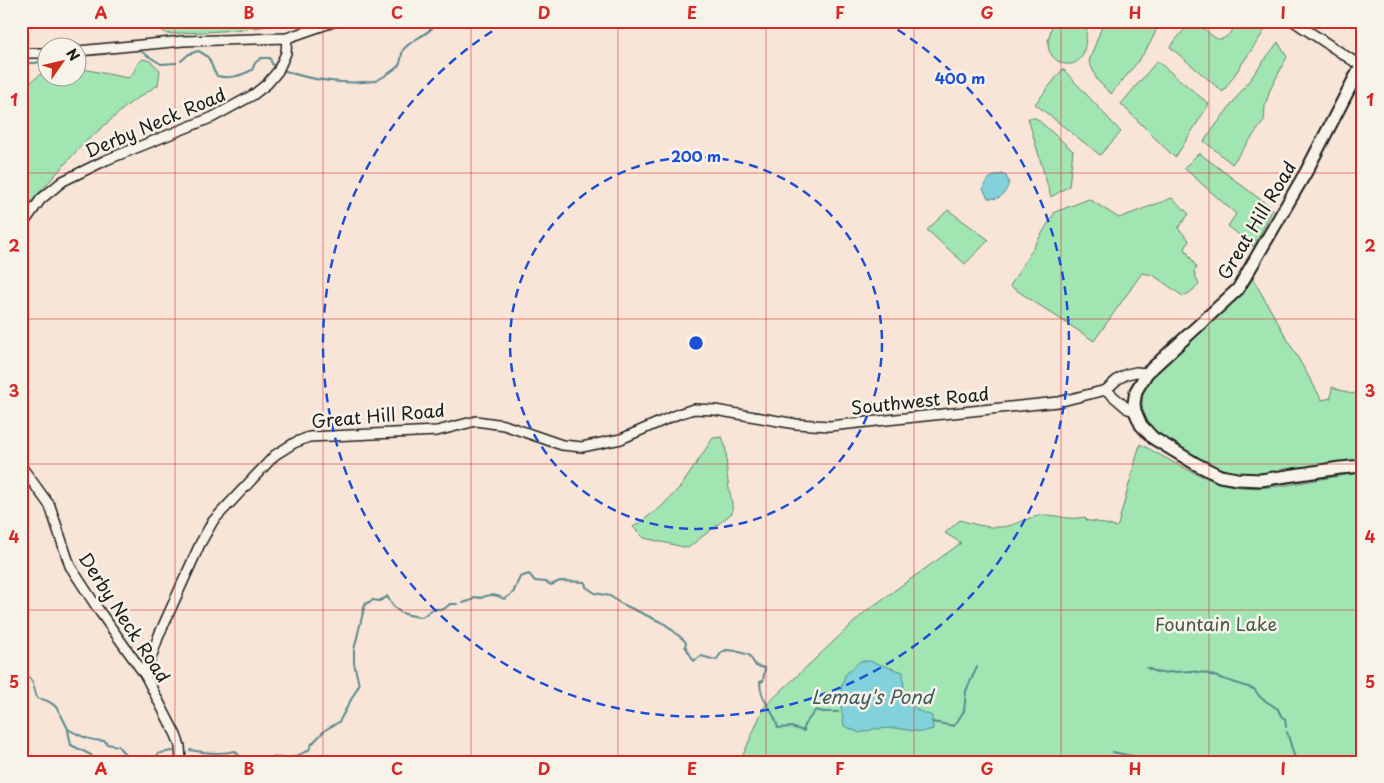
<svg xmlns="http://www.w3.org/2000/svg" width="1384" height="783" font-family="'Playpen Sans',sans-serif">
  <style>
    .green { fill: #a1e6b2; stroke: #5e8167 }
    .water { fill: #81d2da; stroke: #59898e }
    .lines { fill: none; stroke-linecap: round; stroke-linejoin: round }
    .stream { stroke: #59898e; stroke-width: 2 }
    .minor-casing { stroke: #1c1c1c; stroke-width: 12 }
    .major-casing { stroke: #1c1c1c; stroke-width: 15 }
    .minor { stroke: #f7f3e8; stroke-width: 9 }
    .major { stroke: #f7f3e8; stroke-width: 11 }
    .grid { fill: none; stroke: #d62828; stroke-width: 1; stroke-opacity: 0.55 }
    .ring { fill: none; stroke: #1d4ed8; stroke-width: 2.5; stroke-dasharray: 9 6 }
    .labels { text-anchor: middle; dominant-baseline: central; stroke-width: 5; stroke-linejoin: round; paint-order: stroke }
    .street-label { font-size: 18px; fill: #1c1c1c; stroke: #f7f3e8 }
    .park-label { font-size: 18px; fill: #445949; stroke: #f7f3e8 }
    .water-label { font-size: 19px; font-style: italic; fill: #3f5c5e; stroke: #f7f3e8 }
    .centre { fill: #1d4ed8; stroke: #f7f3e8; stroke-width: 2.5 }
    .ring-label { font-size: 15px; text-anchor: middle; font-weight: bold; fill: #1d4ed8; stroke: #f7f3e8; stroke-width: 5; stroke-linejoin: round; paint-order: stroke }
    .neatline { fill: none; stroke: #d62828; stroke-width: 2 }
    .grid-label { font-size: 16px; text-anchor: middle; font-weight: bold; fill: #d62828 }
  </style>
  <rect width="100%" height="100%" fill="#f9e5d8"/>
  <filter id="ink" filterUnits="userSpaceOnUse"><feTurbulence type="fractalNoise" baseFrequency=".02" numOctaves="2"/><feDisplacementMap in="SourceGraphic" scale="10" xChannelSelector="R" yChannelSelector="G"/><feConvolveMatrix kernelMatrix="1 2 1 2 8 2 1 2 1" color-interpolation-filters="sRGB"/></filter>
  <g filter="url(#ink)">
    <!-- green -->
    <g class="green">
      <path d="M149,21H290C250,32 208,31 167,34Z"/>
      <path d="M1053,21H1088C1086,30 1086,49 1082,56C1072,73 1049,61 1048,45C1048,37 1052,28 1053,21Z"/>
      <path d="M1104,21H1157C1159,41 1124,78 1111,94L1097,80L1089,61Z"/>
      <path d="M1191,21H1195C1219,41 1219,49 1240,21H1271L1223,92L1170,47Z"/>
      <path d="M1278,42L1287,57L1270,90L1265,106L1264,121L1232,164L1204,141Z"/>
      <path d="M143,59L150,61L160,70L158,85L130,103L82,145L21,213V86L25,87L47,69L48,78H78V68L128,78C136,73 134,65 143,59Z"/>
      <path d="M1157,61L1209,104L1175,158L1121,104Z"/>
      <path d="M1063,69L1121,132L1100,155L1035,104Z"/>
      <path d="M1028,118H1036L1073,151L1069,186L1051,197Z"/>
      <path d="M1199,153L1273,209L1254,247L1228,226L1236,214L1184,168Z"/>
      <path d="M1172,198L1189,214L1178,228L1189,240L1185,249L1197,268L1194,272L1199,285L1184,297L1153,275L1142,273L1094,341L1010,286L1055,212L1089,199L1119,218Z"/>
      <path d="M948,210L989,240L965,264L927,230Z"/>
      <path d="M1253,279L1322,400L1331,398L1332,387L1351,394L1363,391V460C1348,462 1332,462 1317,465C1297,468 1274,475 1253,475C1226,473 1210,465 1186,452C1156,434 1129,416 1149,379C1169,360 1188,340 1208,322C1224,309 1241,297 1253,279Z"/>
      <path d="M722,437C729,451 725,466 728,481C729,493 733,500 732,513L688,548L644,538L633,527L660,508L682,485L713,438Z"/>
      <path d="M1140,444C1170,460 1201,480 1234,486C1274,493 1322,476 1363,473V762H740L764,707L866,611L961,543L945,533L960,520C972,524 988,528 1001,527C1017,526 1030,515 1046,515C1060,515 1069,521 1084,517L1088,521H1093L1116,527L1118,525Z"/>
    </g>
    <!-- water -->
    <g class="water">
      <path d="M1003,174L1006,176L1009,182C1006,194 1000,201 988,198L983,189C985,179 993,175 1003,174Z"/>
      <path d="M860,661H870L903,672L904,693L917,710L932,716L933,729L921,732L895,728L874,729L860,733L844,726L839,696L845,675Z"/>
    </g>
    <g class="lines">
      <!-- stream -->
      <g class="stream">
        <path d="M137,49L161,64L176,63"/>
        <path d="M78,56L105,54L111,51"/>
        <path d="M181,61L189,54L198,51C214,58 208,63 217,76C230,79 240,76 252,70L255,63L261,58H270L272,64L277,67"/>
        <path d="M21,63H36L48,58"/>
        <path d="M283,70C308,80 347,85 374,81C378,81 396,69 399,65C402,61 401,54 403,50C411,39 431,34 438,21"/>
        <path d="M463,603L472,600L475,597L481,598C490,594 495,594 504,599L513,593L520,577L529,574L535,581L546,582L551,585L560,581L585,582L586,587L595,593L610,596L620,603L665,624L685,641L686,643L685,646L694,661L701,656L716,660L722,652L727,650L736,651L749,655L756,666L765,668L763,681L760,682C760,697 768,704 774,717C776,720 777,725 778,728L791,727L804,731V725L816,710L823,712H838"/>
        <path d="M21,667L33,683L37,698C58,702 59,711 68,729C80,736 90,741 105,741L107,744L118,746L127,757L133,762"/>
        <path d="M1147,668L1159,673L1191,671L1205,673L1254,689L1261,698L1278,709L1281,716L1285,719L1286,727"/>
        <path d="M932,722L954,726L964,711L966,691L977,667"/>
        <path d="M68,730L71,745L91,755L95,762"/>
        <path d="M1287,732L1296,762"/>
        <path d="M190,750C205,753 220,755 235,751C243,761 248,760 260,762C271,754 277,759 289,758C296,757 303,753 309,750L311,745L325,730L339,722L359,685L354,663V650L365,604L373,600L379,601L387,597V596C396,614 404,615 422,617L433,609H444L450,604H457"/>
        <path d="M1113,752L1141,758L1143,762"/>
        <path d="M148,762L160,753L173,751"/>
      </g>
      <defs>
        <g id="minor">
          <path d="M1293,21L1361,66"/>
          <path d="M78,51L183,41L287,38L336,21"/>
          <path d="M21,53H48"/>
          <path d="M21,227L41,199L63,181L106,160L213,117L253,95L267,84L278,71L286,53L287,38"/>
          <path d="M1106,390L1128,409L1135,411"/>
          <path d="M21,466L50,506L70,566L100,612L145,675L176,735L180,746L181,762"/>
          <path d="M145,675L159,635L200,544L213,521L275,455L294,443L309,437L437,431L476,421L504,425L562,445L582,447L621,439L678,414L694,409L715,410L796,424L830,426L1058,402L1106,390L1118,379L1127,374L1136,372L1147,373"/>
        </g>
        <path id="major" d="M1363,62L1306,172L1238,289L1147,373L1136,391L1134,403L1135,411L1141,425L1153,438L1196,464L1220,476L1237,479L1261,480L1340,468L1363,466"/>
      </defs>
      <!-- minor casing -->
      <use href="#minor" class="minor-casing"/>
      <!-- major casing -->
      <use href="#major" class="major-casing"/>
      <!-- minor -->
      <use href="#minor" class="minor"/>
      <!-- major -->
      <use href="#major" class="major"/>
    </g>
  </g>
  <!-- grid -->
  <path class="grid" d="M175,21V762M323,21V762M471,21V762M618,21V762M766,21V762M914,21V762M1061,21V762M1209,21V762M21,173H1363M21,319H1363M21,464H1363M21,610H1363"/>
  <!-- distance rings -->
  <g class="ring">
    <circle cx="696" cy="343" r="186"/>
    <path d="M885 22A373 373 0 1 1 507 22"/>
  </g>
  <g class="labels">
    <!-- street labels -->
    <g class="street-label">
      <text transform="translate(155 122) rotate(-23)">Derby Neck Road</text>
      <text transform="translate(1256 220) rotate(-59)">Great Hill Road</text>
      <text transform="translate(920 400) rotate(-6)">Southwest Road</text>
      <text transform="translate(378 415) rotate(-5)">Great Hill Road</text>
      <text transform="translate(125 617) rotate(57)">Derby Neck Road</text>
    </g>
    <!-- park labels -->
    <g class="park-label">
      <text x="1216" y="623">Fountain Lake</text>
    </g>
    <!-- water labels -->
    <g class="water-label">
      <text x="872" y="696">Lemay's Pond</text>
    </g>
  </g>
  <circle cx="696" cy="343" r="8" class="centre"/>
  <g class="ring-label">
    <text x="960" y="84">400 m</text>
    <text x="696" y="162">200 m</text>
  </g>
  <!-- margin -->
  <rect width="1384" height="783" fill="none" stroke="#f7f3e8" stroke-width="55"/>
  <!-- north arrow -->
  <g transform="translate(62 62) rotate(56)"><circle r="24" fill="#f7f3e8" stroke="#9f9d96"/>
  <path d="M0-4L9 19L0 12L-9 19Z" fill="#c8321e"/>
  <text y="-8" font-size="14" font-weight="bold" text-anchor="middle" fill="#1c1c1c">N</text>
  </g>
  <rect x="28" y="28" width="1328" height="728" class="neatline"/>
  <g class="grid-label">
    <text x="101" y="19">A</text>
    <text x="249" y="19">B</text>
    <text x="397" y="19">C</text>
    <text x="544" y="19">D</text>
    <text x="692" y="19">E</text>
    <text x="840" y="19">F</text>
    <text x="987" y="19">G</text>
    <text x="1135" y="19">H</text>
    <text x="1283" y="19">I</text>
    <text x="14" y="106">1</text>
    <text x="1370" y="106">1</text>
    <text x="14" y="252">2</text>
    <text x="1370" y="252">2</text>
    <text x="14" y="397">3</text>
    <text x="1370" y="397">3</text>
    <text x="14" y="543">4</text>
    <text x="1370" y="543">4</text>
    <text x="14" y="688">5</text>
    <text x="1370" y="688">5</text>
    <text x="101" y="775">A</text>
    <text x="249" y="775">B</text>
    <text x="397" y="775">C</text>
    <text x="544" y="775">D</text>
    <text x="692" y="775">E</text>
    <text x="840" y="775">F</text>
    <text x="987" y="775">G</text>
    <text x="1135" y="775">H</text>
    <text x="1283" y="775">I</text>
  </g>
</svg>
